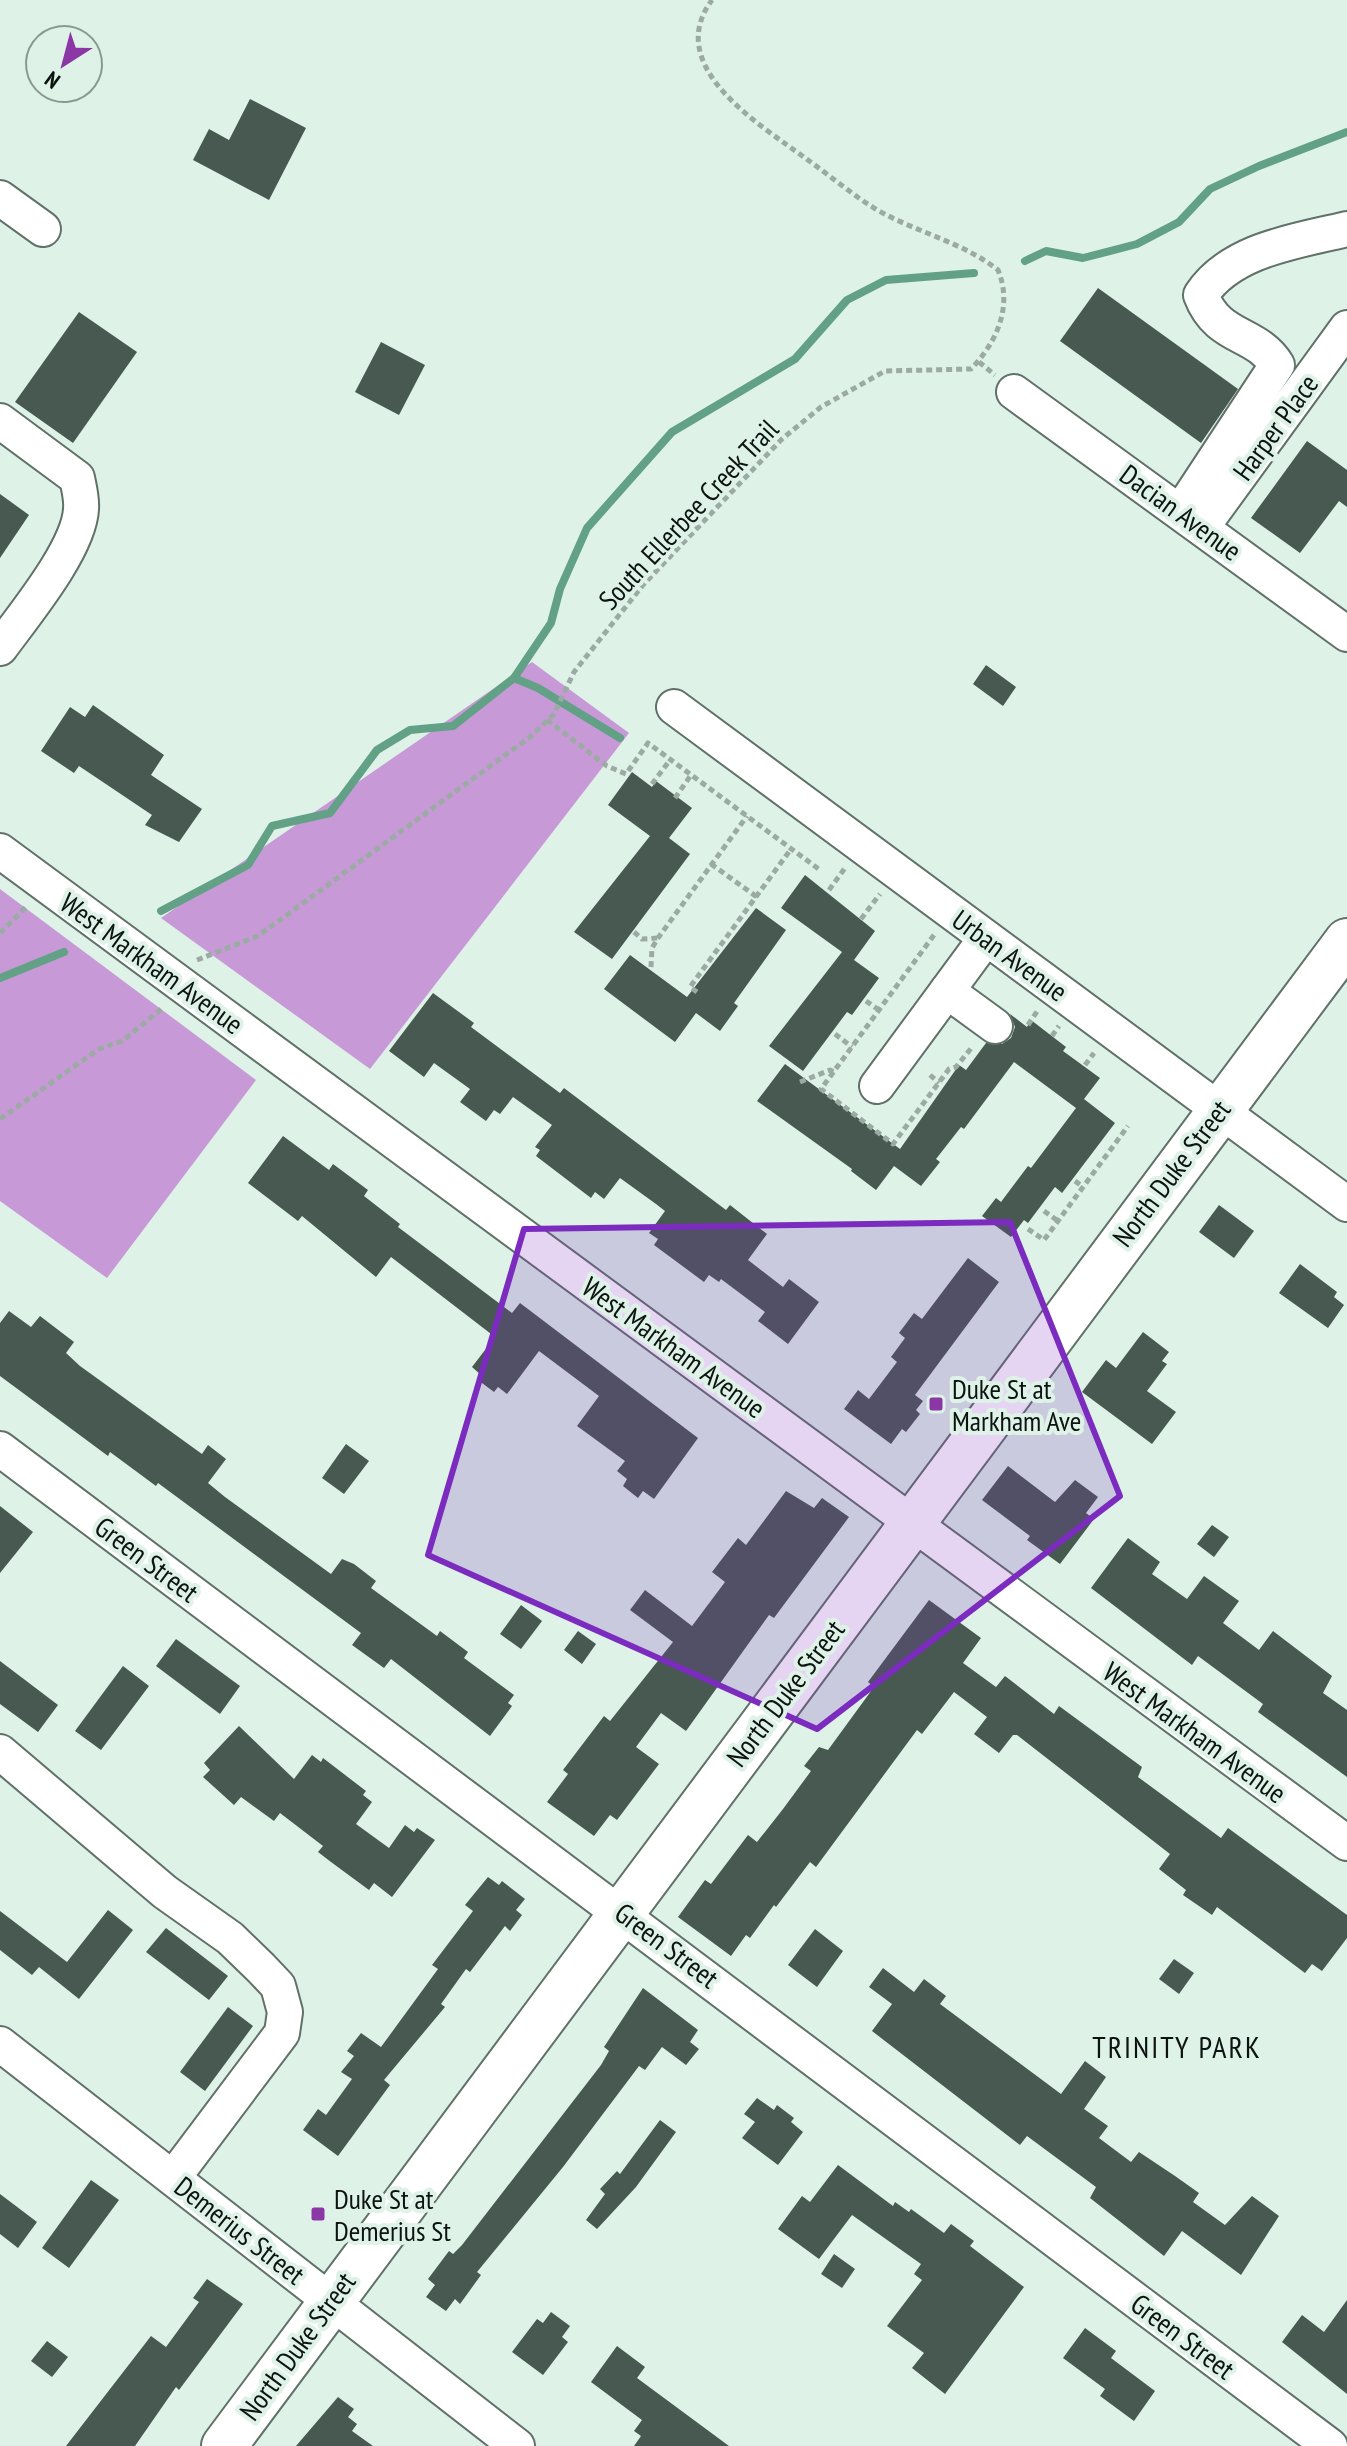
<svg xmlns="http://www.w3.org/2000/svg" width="1347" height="2446" font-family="'PT Sans Narrow',sans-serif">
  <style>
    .forest { fill: #c79ad7 }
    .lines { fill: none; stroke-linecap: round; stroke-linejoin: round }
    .stream { stroke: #62a186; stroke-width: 8 }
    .building { fill: #485951 }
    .minor-casing { stroke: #5f7168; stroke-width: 38 }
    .major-casing { stroke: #5f7168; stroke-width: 48 }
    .path { stroke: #9baaa3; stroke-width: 5; stroke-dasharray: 6 4; stroke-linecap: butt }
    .minor { stroke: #fff; stroke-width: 34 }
    .major { stroke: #fff; stroke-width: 44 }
    .marked { fill: #7b2cbf; fill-opacity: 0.2; stroke: #7b2cbf; stroke-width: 6; stroke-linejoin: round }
    .poi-dot { fill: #8b37a5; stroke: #def2e8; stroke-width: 3 }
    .labels { text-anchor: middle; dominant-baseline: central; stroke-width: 8; stroke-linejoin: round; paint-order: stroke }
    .street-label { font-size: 28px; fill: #0c1310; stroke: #def2e8 }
    .poi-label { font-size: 28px; fill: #0c1310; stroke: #def2e8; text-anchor: start }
    .neighbourhood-label { font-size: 30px; letter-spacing: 2px; fill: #0c1310; stroke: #def2e8 }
  </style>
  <rect width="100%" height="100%" fill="#def2e8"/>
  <!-- forest -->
  <g class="forest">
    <path d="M532,662L629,733L370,1069L161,918Z"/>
    <path d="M0,889L256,1080L107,1278L0,1201Z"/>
  </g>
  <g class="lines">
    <!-- stream -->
    <g class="stream">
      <path d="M1025,261L1046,251L1083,258L1137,244L1179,222L1210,189L1259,166L1347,132"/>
      <path d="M514,678L538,688L620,738"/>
      <path d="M161,911L248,865L272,826L330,813L377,750L410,730L453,726L514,678L551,623L560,589L587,528L672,432L795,359L847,300L886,280L974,273"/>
      <path d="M0,978L64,952"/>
    </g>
  </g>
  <!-- building -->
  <g class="building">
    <path d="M250,99L306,128L269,200L193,160L209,129L229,140Z"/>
    <path d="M1098,288L1238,389L1201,443L1060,341Z"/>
    <path d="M79,312L137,352L73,443L15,402Z"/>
    <path d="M381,342L425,365L399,415L355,392Z"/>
    <path d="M1307,441L1347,470V507L1339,501L1300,553L1251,518Z"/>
    <path d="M0,494L29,515L0,558Z"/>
    <path d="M986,665L1016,687L1003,706L973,684Z"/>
    <path d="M93,705L164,755L151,775L202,809L179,842L145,825L152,815L79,766L74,773L41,751L70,707L85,717Z"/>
    <path d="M632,772L652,787L656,781L692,808L669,838L690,854L612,959L574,932L650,836L608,805Z"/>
    <path d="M805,875L875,931L854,960L879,978L852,1015L847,1012L803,1071L769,1046L842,952L781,908Z"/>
    <path d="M756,908L786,930L734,1003L738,1006L720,1031L696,1013L675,1042L604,989L630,955L687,997Z"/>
    <path d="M433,993L474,1023L471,1027L560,1093L564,1088L726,1210L730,1205L767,1234L748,1260L783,1287L789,1279L819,1302L788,1344L758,1321L765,1312L721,1279L719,1282L709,1275L704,1282L654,1245L658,1239L649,1233L665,1211L656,1204L620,1178L604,1199L595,1192L591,1198L536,1156L540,1150L535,1147L552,1125L513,1097L500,1114L494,1110L486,1121L460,1102L470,1089L434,1063L424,1077L389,1051Z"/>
    <path d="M1010,1014L1027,1027L1031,1020L1066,1047L1063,1051L1100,1078L1084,1099L1115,1123L1062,1193L1055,1187L1028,1223L1024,1220L1011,1237L982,1216L996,1198L1001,1202L1028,1166L1031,1168L1076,1108L1014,1062L964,1129L961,1127L936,1159L940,1162L921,1186L894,1166L876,1190L851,1171L852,1169L757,1101L785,1064L900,1149L959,1065L966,1070L986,1043L1002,1044L1011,1038L1015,1027Z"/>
    <path d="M283,1136L329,1170L333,1164L368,1190L364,1196L400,1224L398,1227L512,1313L520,1303L698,1438L654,1499L643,1491L638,1498L623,1486L627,1479L617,1471L625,1461L577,1426L599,1396L539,1351L507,1394L498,1387L494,1392L478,1380L481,1375L472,1367L495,1337L391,1257L376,1277L302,1216L298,1221L248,1183Z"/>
    <path d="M1219,1205L1254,1231L1234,1258L1199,1232Z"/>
    <path d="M968,1258L999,1282L915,1395L923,1401L916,1410L920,1414L906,1432L902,1429L891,1444L844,1409L858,1390L869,1399L897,1362L891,1357L905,1338L899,1333L914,1313L922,1319Z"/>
    <path d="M1300,1264L1337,1292L1334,1297L1344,1305L1328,1328L1279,1293Z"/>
    <path d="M9,1311L31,1327L40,1316L74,1342L66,1353L80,1366L202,1454L208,1445L226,1459L208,1483L225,1497L331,1574L342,1559L354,1564L376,1581L371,1588L437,1636L440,1631L468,1652L464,1658L514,1695L508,1703L512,1706L490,1736L391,1659L384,1668L352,1645L361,1633L158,1483L156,1486L110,1452L108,1456L0,1376V1323Z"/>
    <path d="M1143,1332L1169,1352L1162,1361L1167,1364L1147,1391L1176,1412L1152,1444L1082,1392L1106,1360L1116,1368Z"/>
    <path d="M346,1444L369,1461L344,1494L322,1478Z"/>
    <path d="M1008,1466L1055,1502L1075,1480L1098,1497L1086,1513L1094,1519L1060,1564L1027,1540L1030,1536L982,1500Z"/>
    <path d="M786,1491L814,1508L822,1498L849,1517L774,1618L769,1615L686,1731L661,1713L636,1747L659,1764L617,1820L610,1815L594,1836L547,1802L568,1774L563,1770L604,1716L610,1721L673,1642L630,1610L645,1590L692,1626L725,1582L712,1572L738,1538L746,1545Z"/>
    <path d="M0,1506L33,1532L0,1573Z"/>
    <path d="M1212,1525L1229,1537L1214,1557L1197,1544Z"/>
    <path d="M1128,1538L1160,1562L1152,1574L1187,1599L1204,1576L1239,1601L1223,1623L1259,1650L1273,1631L1332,1676L1323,1693L1347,1710V1777L1258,1712L1263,1704L1198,1656L1192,1665L1091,1588Z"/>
    <path d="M929,1600L981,1638L963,1663L996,1687L1005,1676L1054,1714L1059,1706L1142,1767L1138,1777L1221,1838L1228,1828L1347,1915V1938L1322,1971L1312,1964L1305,1973L1217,1907L1212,1915L1183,1895L1186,1890L1159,1869L1170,1854L1017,1735H1013L999,1753L974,1734L987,1717L954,1692L922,1734L917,1730L816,1867L810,1862L776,1907L774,1905L750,1938L746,1935L731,1956L678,1917L705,1880L711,1884L748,1835L757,1842L783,1809L811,1771L804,1766L819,1747L828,1750L874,1687L868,1682Z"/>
    <path d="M521,1605L542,1621L521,1649L500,1634Z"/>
    <path d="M578,1631L596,1644L582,1664L564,1650Z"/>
    <path d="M176,1639L240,1686L220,1714L156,1666Z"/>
    <path d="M0,1661L58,1705L38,1732L0,1704Z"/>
    <path d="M123,1666L149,1686L101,1750L75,1731Z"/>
    <path d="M239,1726L294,1779L312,1755L321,1762L323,1758L366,1791L363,1795L372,1802L356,1824L389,1848L405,1825L414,1832L417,1828L435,1840L392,1897L374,1883L369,1890L331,1862L318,1852L323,1846L280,1813L274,1821L241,1797L234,1805L203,1777L210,1770L204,1763Z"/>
    <path d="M488,1877L499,1885L502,1881L525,1899L516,1910L522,1915L510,1931L505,1926L470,1972L466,1969L441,2004L445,2007L384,2080L390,2085L338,2156L303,2130L318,2109L326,2115L352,2079L341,2072L354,2056L347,2051L361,2033L381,2047L438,1969L432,1965L473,1911L465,1905Z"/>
    <path d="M108,1910L133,1930L79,1999L39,1967L32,1975L0,1950V1911L67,1962Z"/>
    <path d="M166,1928L228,1976L209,2000L146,1952Z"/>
    <path d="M815,1929L843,1951L817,1987L788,1965Z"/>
    <path d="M1174,1959L1194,1973L1179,1994L1159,1979Z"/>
    <path d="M883,1968L914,1992L924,1979L946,1996L940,2004L1061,2094L1085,2061L1102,2074L1106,2077L1084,2109L1108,2126L1099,2138L1131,2162L1139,2152L1175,2176L1199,2193L1193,2202L1225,2225L1252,2196L1279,2216L1241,2275L1182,2231L1164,2256L1090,2198L1096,2187L1027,2136L1020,2145L872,2031L892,2004L869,1987Z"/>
    <path d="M643,1988L698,2030L690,2042L699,2049L686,2065L662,2047L645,2070L639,2066L563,2167L477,2272L481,2275L460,2304L455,2299L446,2311L426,2297L435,2285L428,2279L449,2251L453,2254L462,2245L601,2065L609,2051L604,2047Z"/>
    <path d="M228,2007L253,2026L205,2091L180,2072Z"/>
    <path d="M757,2098L774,2110L777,2105L794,2118L791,2122L803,2132L778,2165L742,2138L755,2122L744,2114Z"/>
    <path d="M660,2120L676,2132L636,2187L597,2229L586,2220L605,2194L600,2189L617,2171L620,2174Z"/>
    <path d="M838,2165L893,2206L895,2202L909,2212L911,2209L944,2233L951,2224L974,2241L970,2246L1024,2287L945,2394L912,2368L924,2353L887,2326L922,2280L914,2274L921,2264L852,2215L819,2259L778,2229L802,2196L810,2202Z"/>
    <path d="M91,2180L119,2200L69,2268L42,2248Z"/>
    <path d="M0,2194L37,2222L18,2248L0,2234Z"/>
    <path d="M834,2254L855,2269L842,2288L821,2274Z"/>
    <path d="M207,2279L243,2304L179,2390L176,2387L135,2446H66L151,2336L166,2347L199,2302L193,2298Z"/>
    <path d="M1347,2300V2394L1282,2342L1302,2315L1324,2332Z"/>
    <path d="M551,2312L570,2326L562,2337L568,2342L543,2375L512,2352L537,2319L543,2323Z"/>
    <path d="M1085,2328L1116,2351L1111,2358L1155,2391L1134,2421L1100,2396L1105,2389L1063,2358Z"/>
    <path d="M47,2341L68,2357L52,2377L31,2361Z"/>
    <path d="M617,2346L645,2367L637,2378L729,2446H634L641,2436L634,2431L642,2420L591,2382Z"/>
    <path d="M338,2397L354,2409L348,2417L357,2424L352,2431L373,2446H296Z"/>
  </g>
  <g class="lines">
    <defs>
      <g id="minor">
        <path d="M0,198L43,229"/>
        <path d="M1014,392L1347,634"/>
        <path d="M0,421L77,478C79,488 82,499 81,509C79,549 24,615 0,648"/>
        <path d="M1181,511L1277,365C1256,331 1218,340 1201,295C1231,249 1298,241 1347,229"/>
        <path d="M1202,527L1347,328"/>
        <path d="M674,707L1347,1204"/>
        <path d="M0,851L1347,1843"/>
        <path d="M947,991L995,1026"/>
        <path d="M877,1086L986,938"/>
        <path d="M0,1449L1330,2446"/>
        <path d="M0,1752L165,1892L230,1938L261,1968L278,1986L285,2012L282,2033L173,2178"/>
        <path d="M0,2044L517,2446"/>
      </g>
      <path id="major" d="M224,2446L1347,941"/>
    </defs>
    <!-- minor casing -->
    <use href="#minor" class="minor-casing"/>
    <!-- major casing -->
    <use href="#major" class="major-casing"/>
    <!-- path -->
    <g class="path">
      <path d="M979,362L995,375"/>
      <path d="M547,720L607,766L626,774L648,743L820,870"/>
      <path d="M652,784L670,760"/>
      <path d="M675,798L691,775"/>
      <path d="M711,864L757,897"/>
      <path d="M829,890L845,868"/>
      <path d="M861,919L880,894"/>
      <path d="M634,932L642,939L657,938"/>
      <path d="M0,933L26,907"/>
      <path d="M934,935L821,1089L893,1144L949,1069L956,1067L973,1046"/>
      <path d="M197,960L258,936L530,737L554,714L574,672L643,585L782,439L821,407L885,371L971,369C997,342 1013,306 998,270C961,241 914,232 874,208C850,193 828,174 805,158C761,125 662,67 712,0"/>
      <path d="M651,967L652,948L658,938L747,816"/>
      <path d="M697,992L690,987L791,849"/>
      <path d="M866,1001L879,1010"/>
      <path d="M1028,1025L1038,1010"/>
      <path d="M835,1034L852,1047"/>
      <path d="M1052,1036L1059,1026"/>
      <path d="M1085,1065L1094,1053"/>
      <path d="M930,1075L939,1083"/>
      <path d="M800,1082L830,1070L834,1072"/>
      <path d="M0,1119L99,1049L122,1041L164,1007"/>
      <path d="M1075,1181L1083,1187"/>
      <path d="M1044,1211L1058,1221"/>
      <path d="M1028,1229L1044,1240L1128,1126"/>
    </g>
    <!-- minor -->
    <use href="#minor" class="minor"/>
    <!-- major -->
    <use href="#major" class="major"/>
  </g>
  <!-- marked area -->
  <path class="marked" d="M1010,1222L1120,1496L817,1729L428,1555L524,1229Z"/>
  <!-- markers -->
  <g class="poi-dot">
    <rect x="928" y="1396" width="16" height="16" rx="4"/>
    <rect x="310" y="2206" width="16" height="16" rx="4"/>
  </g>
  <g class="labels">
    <!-- street labels -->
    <g class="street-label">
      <text transform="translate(1275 427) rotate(-54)">Harper Place</text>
      <text transform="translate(1181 512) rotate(36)">Dacian Avenue</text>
      <text transform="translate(688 514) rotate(-47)">South Ellerbee Creek Trail</text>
      <text transform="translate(1010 955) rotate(36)">Urban Avenue</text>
      <text transform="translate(152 963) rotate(36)">West Markham Avenue</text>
      <text transform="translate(1171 1173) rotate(-53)">North Duke Street</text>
      <text transform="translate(674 1347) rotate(36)">West Markham Avenue</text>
      <text transform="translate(147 1559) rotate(37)">Green Street</text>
      <text transform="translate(785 1693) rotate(-53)">North Duke Street</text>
      <text transform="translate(1195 1732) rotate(36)">West Markham Avenue</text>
      <text transform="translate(667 1945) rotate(37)">Green Street</text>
      <text transform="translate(240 2230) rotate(38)">Demerius Street</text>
      <text transform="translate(1183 2336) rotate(37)">Green Street</text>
      <text transform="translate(297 2346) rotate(-54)">North Duke Street</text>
    </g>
    <!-- poi labels -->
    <g class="poi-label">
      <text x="952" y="1388">Duke St at<tspan x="952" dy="32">Markham Ave</tspan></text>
      <text x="334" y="2198">Duke St at<tspan x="334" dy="32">Demerius St</tspan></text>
    </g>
    <!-- neighbourhood labels -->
    <g class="neighbourhood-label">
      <text x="1177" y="2046">TRINITY PARK</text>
    </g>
  </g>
  <!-- north arrow -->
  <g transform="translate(64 64) rotate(216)"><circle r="38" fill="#def2e8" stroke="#8a9992" stroke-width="2"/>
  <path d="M0-6L14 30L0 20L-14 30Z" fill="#8b37a5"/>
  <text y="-12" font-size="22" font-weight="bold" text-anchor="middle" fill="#0c1310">N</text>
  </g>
</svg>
